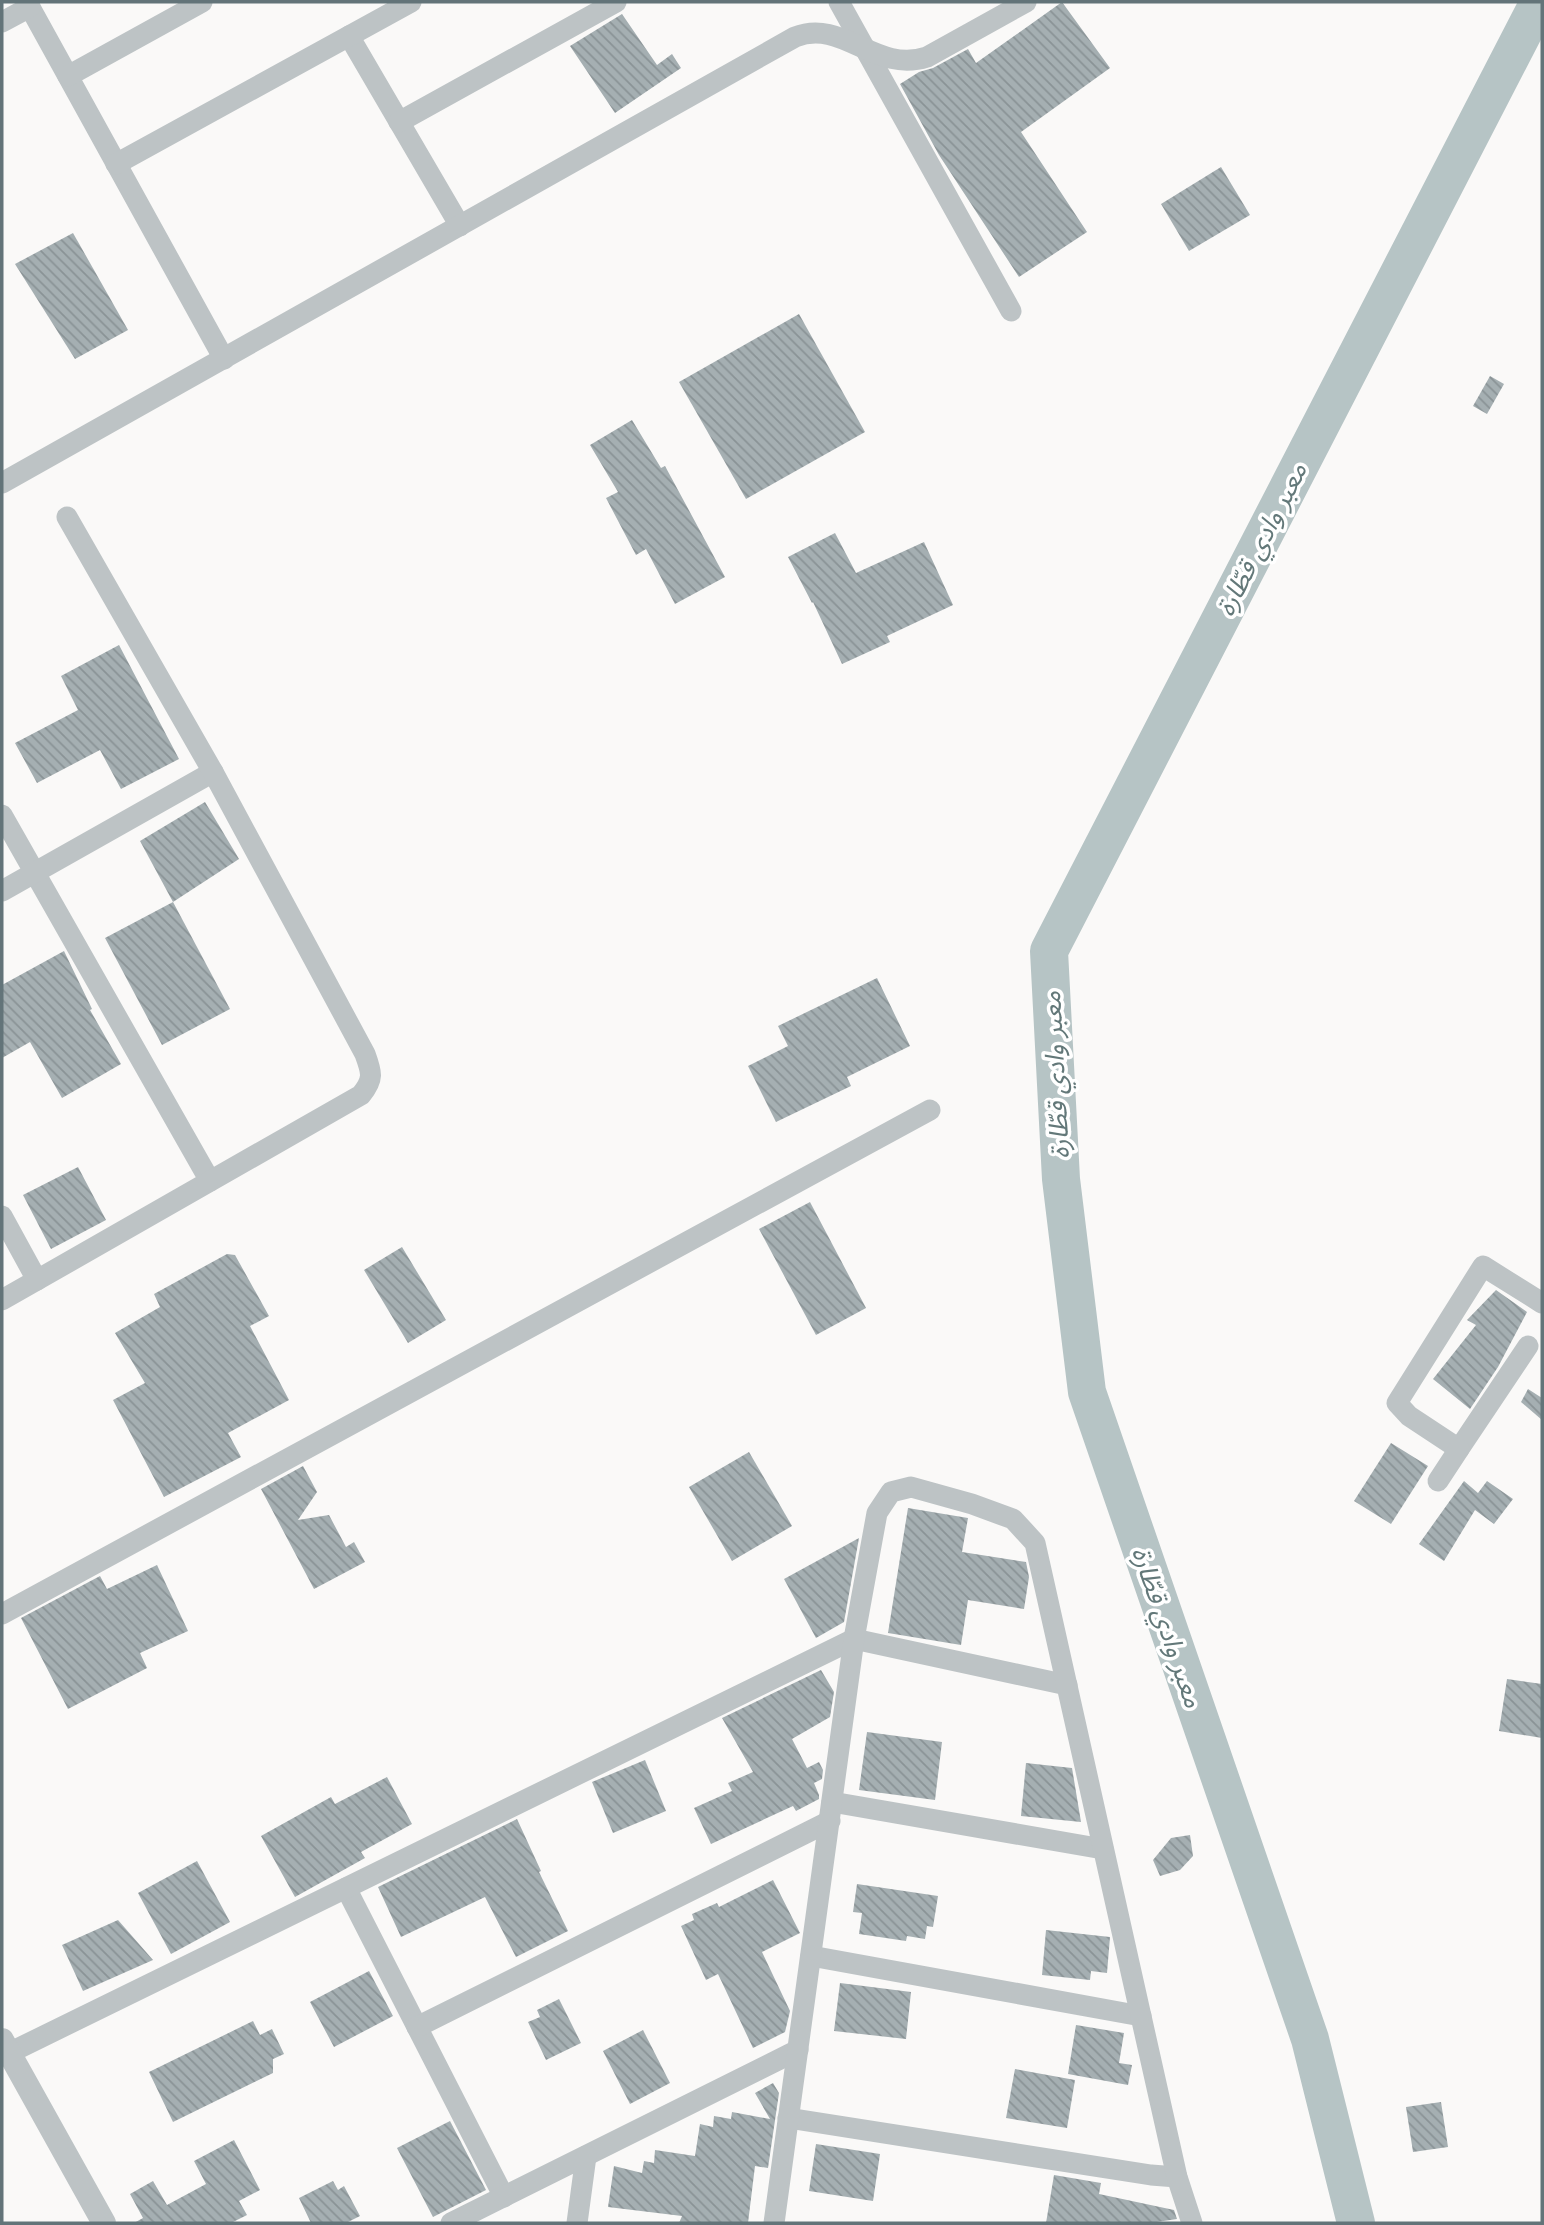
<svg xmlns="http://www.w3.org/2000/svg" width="1544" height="2225" font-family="Inter,'Noto Sans Arabic',sans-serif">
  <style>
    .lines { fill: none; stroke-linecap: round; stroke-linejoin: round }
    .river { stroke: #b6c4c5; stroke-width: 38 }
    .building { fill: url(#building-back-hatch) }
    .minor { stroke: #bdc3c5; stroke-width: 21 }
    .tertiary { stroke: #bdc3c5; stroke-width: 24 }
    .labels { text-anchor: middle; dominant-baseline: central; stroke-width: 7; stroke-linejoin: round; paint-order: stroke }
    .water-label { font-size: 26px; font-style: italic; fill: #637879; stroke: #fff }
  </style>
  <defs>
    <pattern id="building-back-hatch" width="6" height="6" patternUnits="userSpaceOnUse" patternTransform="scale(1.75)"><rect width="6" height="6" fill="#a5afb2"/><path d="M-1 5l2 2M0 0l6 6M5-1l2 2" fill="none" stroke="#8a9396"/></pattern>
  </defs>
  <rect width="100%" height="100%" fill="#faf9f8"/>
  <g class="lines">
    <!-- river -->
    <path class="river" d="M1356,2223L1310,2039L1087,1392L1061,1179L1049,951L1539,2"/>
  </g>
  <!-- building -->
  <g class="building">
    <path d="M1062,2L1110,68L1021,132L1087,232L1019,277L939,155L900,84L919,72L933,68L968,49L976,63Z"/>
    <path d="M622,14L657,65L672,54L681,68L615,113L570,46Z"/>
    <path d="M1221,167L1250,215L1189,251L1161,204Z"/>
    <path d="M73,233L128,330L75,359L15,264Z"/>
    <path d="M799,314L865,432L746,499L679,382Z"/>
    <path d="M1490,376L1504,384L1487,414L1473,406Z"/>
    <path d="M632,420L661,468L665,466L725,577L675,604L646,549L636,555L606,498L618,492L590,445Z"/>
    <path d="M835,533L856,573L924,542L953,605L887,636L890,642L842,664L813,602L812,603L788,557Z"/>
    <path d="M119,645L179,759L121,789L100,750L37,783L15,743L78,710L61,676Z"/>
    <path d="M205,802L239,859L173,902L140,841Z"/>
    <path d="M173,902L230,1009L162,1045L105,938Z"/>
    <path d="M64,951L92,1009L90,1010L121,1064L62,1098L30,1042L2,1058V985Z"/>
    <path d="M877,978L910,1046L847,1077L851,1086L776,1122L748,1066L788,1046L778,1026Z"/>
    <path d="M78,1167L106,1220L51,1249L23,1195Z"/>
    <path d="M810,1202L866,1308L816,1335L759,1229Z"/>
    <path d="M402,1247L446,1320L408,1343L364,1270Z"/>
    <path d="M227,1254L235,1255L269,1316L250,1326L289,1400L228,1433L241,1457L164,1497L113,1400L145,1383L115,1333L160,1307L154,1294Z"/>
    <path d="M1496,1290L1527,1312L1498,1367L1470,1409L1433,1379L1476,1325L1467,1320Z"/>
    <path d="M1528,1389L1542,1398V1420L1521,1402Z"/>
    <path d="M1391,1443L1428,1466L1391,1524L1354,1501Z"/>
    <path d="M749,1452L792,1526L732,1561L689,1487Z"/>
    <path d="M303,1466L317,1492L298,1520L329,1515L346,1547L354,1542L365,1562L314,1589L261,1489Z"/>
    <path d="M1464,1481L1478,1493L1487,1481L1513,1499L1494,1524L1475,1510L1444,1561L1419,1544Z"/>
    <path d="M908,1508L968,1518L962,1552L1026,1562L1029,1577L1024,1609L968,1600L961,1645L888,1633Z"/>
    <path d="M859,1538L844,1622L816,1638L784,1579Z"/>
    <path d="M157,1565L188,1631L140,1653L147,1668L68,1709L21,1618L100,1576L107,1589Z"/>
    <path d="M821,1670L834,1692L830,1717L792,1739L807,1768L819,1762L823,1770L822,1779L814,1783L819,1795V1799L796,1811L793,1806L711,1844L694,1808L732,1791L728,1783L753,1772L722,1718Z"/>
    <path d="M1507,1679L1542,1684V1738L1499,1731Z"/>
    <path d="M867,1732L942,1742L935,1800L859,1790Z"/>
    <path d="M645,1760L666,1811L613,1833L592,1782Z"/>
    <path d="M1026,1763L1072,1768L1081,1822L1021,1816Z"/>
    <path d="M387,1777L412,1824L361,1852L365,1858L295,1897L261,1836L331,1797L335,1804Z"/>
    <path d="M517,1819L541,1871L539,1872L568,1931L516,1957L485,1897L401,1937L378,1887Z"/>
    <path d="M1190,1835L1193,1856L1180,1870L1160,1876L1153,1860L1171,1838Z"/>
    <path d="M197,1861L230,1922L171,1954L138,1893Z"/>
    <path d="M773,1880L800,1933L762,1952L790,2011L785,2032L753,2048L718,1974L706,1980L681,1926L694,1920L692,1914L717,1903L719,1907Z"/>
    <path d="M857,1884L938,1896L933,1927L927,1926L925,1939L907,1936L906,1941L859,1934L862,1913L853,1912Z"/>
    <path d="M118,1920L153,1960L83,1991L62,1945Z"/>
    <path d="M1046,1930L1110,1937L1107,1973L1091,1971L1090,1980L1042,1975Z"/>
    <path d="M369,1971L393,2016L334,2047L310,2002Z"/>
    <path d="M840,1983L911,1992L906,2039L834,2031Z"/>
    <path d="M559,1999L581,2043L546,2060L528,2022L540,2017L537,2010Z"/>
    <path d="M253,2021L260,2035L272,2029L284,2054L273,2059V2073L173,2122L149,2072Z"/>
    <path d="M1076,2025L1124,2033L1119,2063L1132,2065L1128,2085L1068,2074Z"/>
    <path d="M643,2030L670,2083L630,2104L603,2051Z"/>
    <path d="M1015,2069L1075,2080L1067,2128L1006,2118Z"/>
    <path d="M773,2083L779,2093L768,2168L755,2166L748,2223H679L682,2216L608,2207L614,2166L642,2173L644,2161L654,2163L655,2150L695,2156L700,2124L713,2127L714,2116L731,2119L732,2112L770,2119L755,2093Z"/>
    <path d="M1441,2102L1448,2147L1413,2152L1406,2107Z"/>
    <path d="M450,2121L486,2190L433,2217L397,2148Z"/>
    <path d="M234,2140L260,2190L239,2201L247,2215L231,2223H134L143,2218L130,2194L153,2181L167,2205L206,2184L194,2161Z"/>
    <path d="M816,2144L880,2154L873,2201L809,2191Z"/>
    <path d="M1054,2175L1101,2183L1099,2194L1174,2210L1177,2219L1150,2223H1046Z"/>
    <path d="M333,2181L338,2190L344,2186L360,2216L346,2223H311L299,2198Z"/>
  </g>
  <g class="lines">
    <!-- minor -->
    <g class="minor">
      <path d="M27,2L224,359"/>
      <path d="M839,2L1011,311"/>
      <path d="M2,22L30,7"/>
      <path d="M349,36L460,226"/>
      <path d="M68,76L202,2"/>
      <path d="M399,122L616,2"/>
      <path d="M116,164L411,2"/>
      <path d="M2,483L795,37C843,18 875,74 927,57L1026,2"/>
      <path d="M2,815L210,1181"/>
      <path d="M2,891L213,772"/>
      <path d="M2,1216L37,1280"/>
      <path d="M2,1300L361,1095C374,1079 372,1073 365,1054L213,772L67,517"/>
      <path d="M1528,1346L1459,1449L1409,1416L1397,1403L1483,1266L1542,1303"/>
      <path d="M1438,1481L1459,1449"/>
      <path d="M2,1614L930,1110"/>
      <path d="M832,1802L1103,1849"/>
      <path d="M346,1888L504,2197"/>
      <path d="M811,1956L1141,2016"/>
      <path d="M417,2027L830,1821"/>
      <path d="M9,2053L854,1639L1067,1685"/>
      <path d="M788,2118L1151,2175L1177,2177"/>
      <path d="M451,2223L798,2050"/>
      <path d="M577,2223L586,2156"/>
      <path d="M774,2223L854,1639L877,1513L891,1492L911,1487L972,1504L1013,1519L1035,1543L1177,2177L1192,2223"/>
    </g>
    <!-- tertiary -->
    <path class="tertiary" d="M2,2040L104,2223"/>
  </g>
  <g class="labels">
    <!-- water labels -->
    <g class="water-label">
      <text transform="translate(1261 539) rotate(-63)">معبر وادي قطّارة</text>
      <text transform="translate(1055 1075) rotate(-93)">معبر وادي قطّارة</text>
      <text transform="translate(1168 1627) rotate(71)">معبر وادي قطّارة</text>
    </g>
  </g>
  <!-- border -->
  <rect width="1544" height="2225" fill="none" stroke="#637479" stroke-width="7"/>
</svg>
